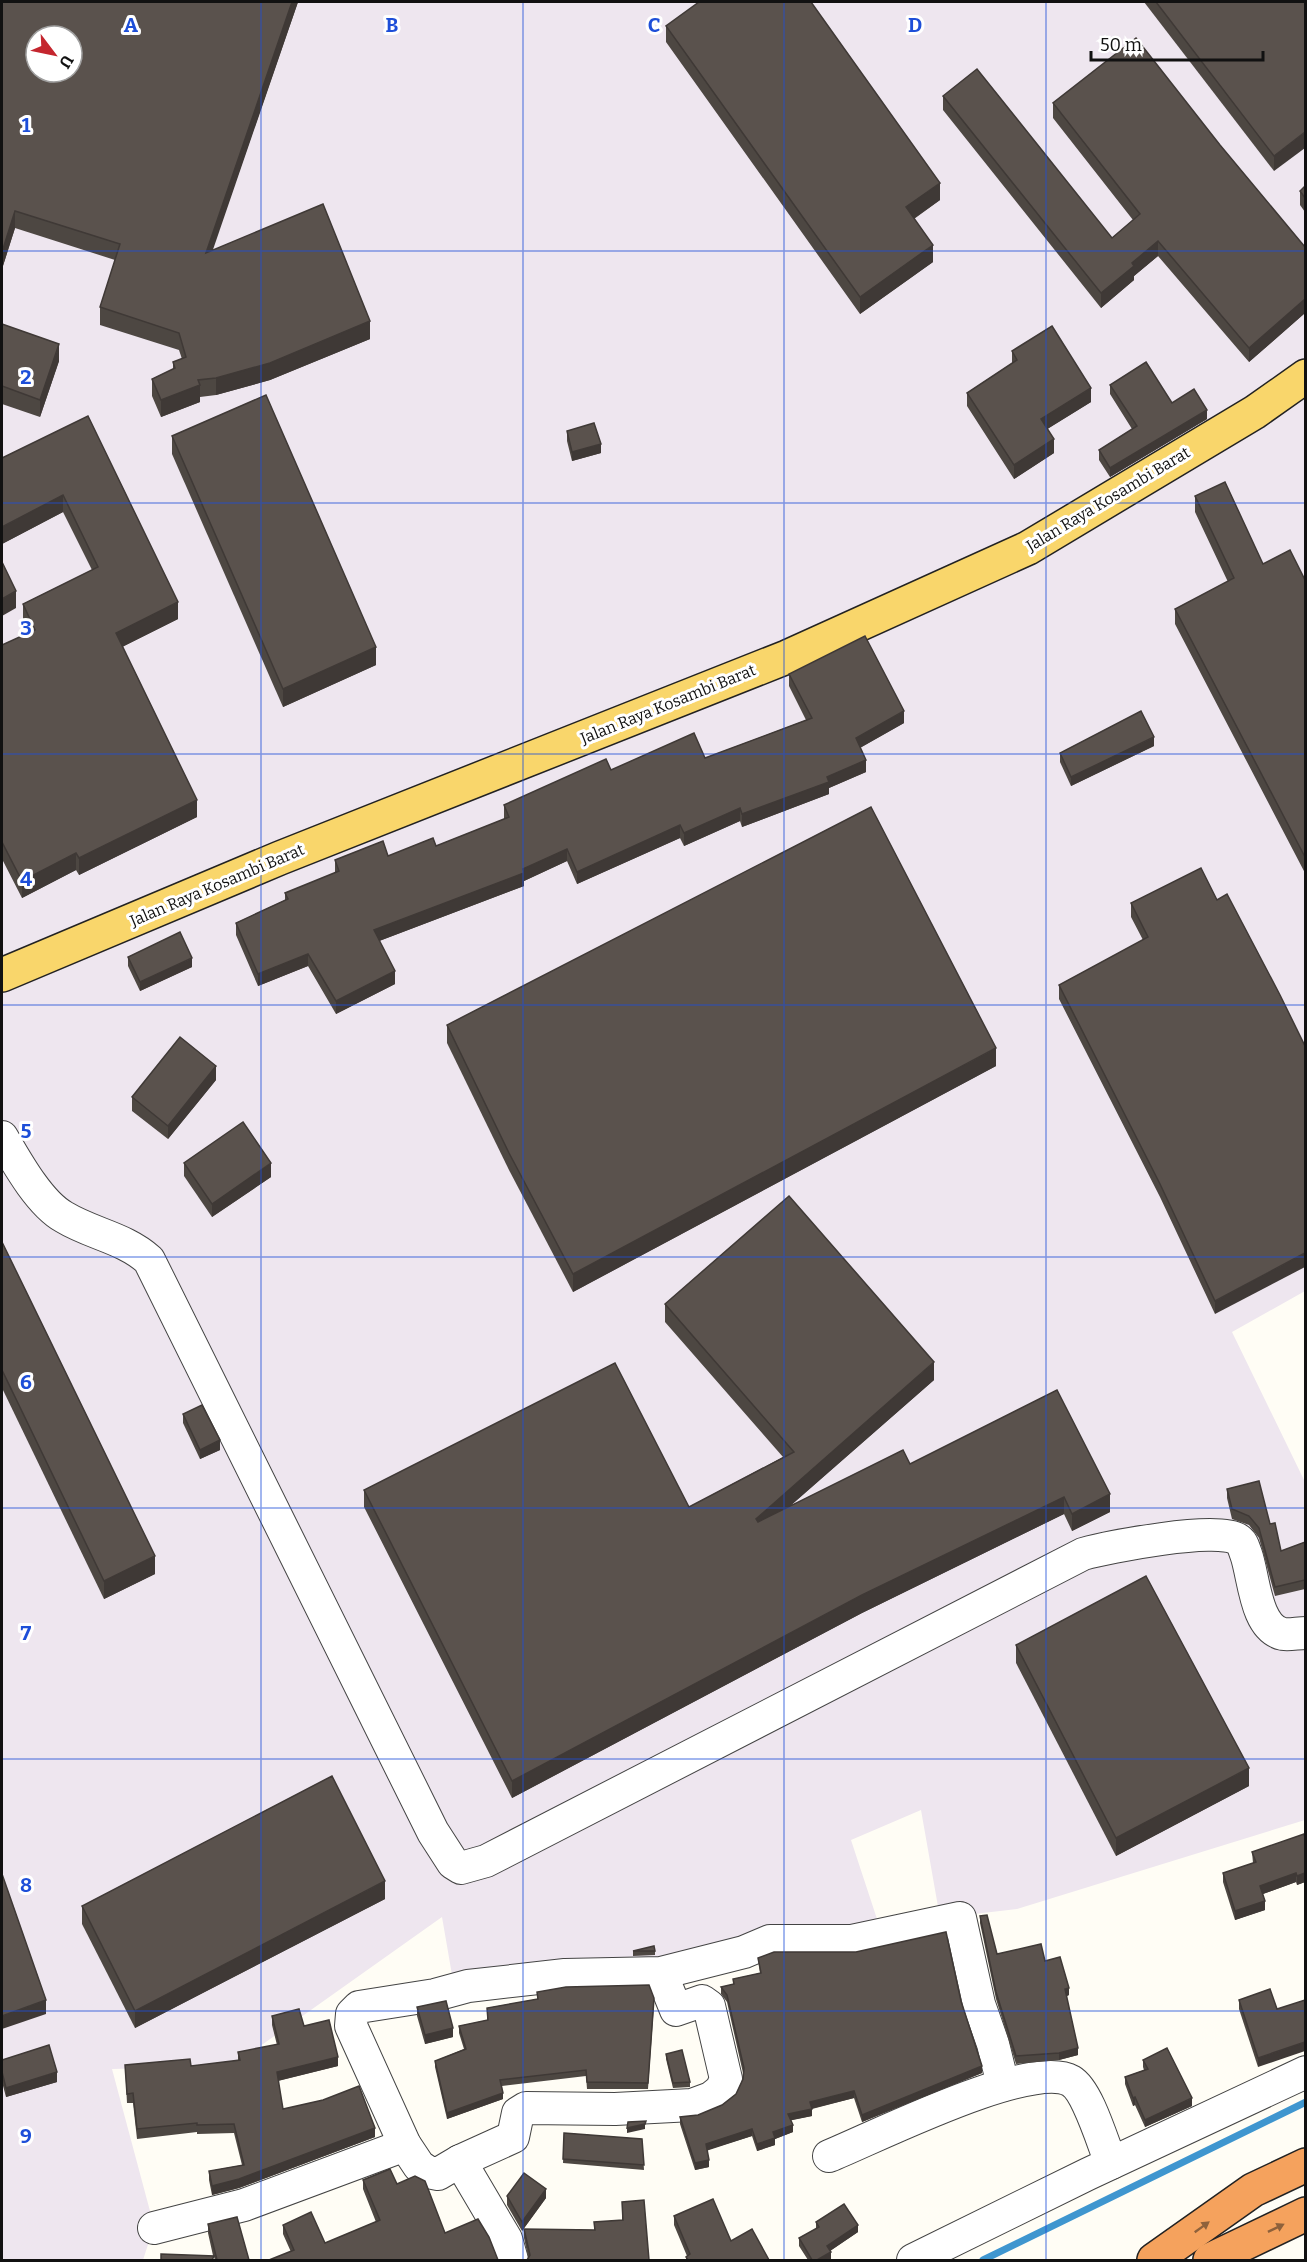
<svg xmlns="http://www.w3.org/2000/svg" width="1307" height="2262" font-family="Bitter,serif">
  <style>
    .industrial { fill: #eee6ef; fill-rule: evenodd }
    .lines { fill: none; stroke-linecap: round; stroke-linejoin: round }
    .stream { stroke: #3f96cf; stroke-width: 7 }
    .minor-casing { stroke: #444; stroke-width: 34 }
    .major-casing { stroke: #222; stroke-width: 36 }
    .highway-casing { stroke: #222; stroke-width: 36 }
    .minor { stroke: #fff; stroke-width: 32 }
    .major { stroke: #f9d66b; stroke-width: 33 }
    .highway { stroke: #f5a25d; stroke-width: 33 }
    .wall { fill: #4d4742 }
    .shaded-wall { fill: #3f3936 }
    .building { fill: #5a524d; stroke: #3f3936; stroke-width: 1.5; fill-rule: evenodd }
    .oneway { fill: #8e613b }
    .grid { fill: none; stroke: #1d4ed8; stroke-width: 1.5; stroke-opacity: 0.55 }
    .labels { text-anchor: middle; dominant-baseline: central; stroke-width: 6; stroke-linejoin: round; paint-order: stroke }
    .street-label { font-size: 16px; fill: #111; stroke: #fff }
    .grid-label { font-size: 20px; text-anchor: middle; font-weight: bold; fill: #1d4ed8; stroke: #fff; stroke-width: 6; stroke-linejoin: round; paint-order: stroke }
  </style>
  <rect width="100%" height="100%" fill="#fffdf5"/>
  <!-- industrial -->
  <path class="industrial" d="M2,2H1305V1291L1232,1332L1305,1482V1820L1017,1909L940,1918L921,1810L851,1840L877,1919L617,1976L456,1998L442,1917L232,2066L112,2069L154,2226L143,2260H2ZM36,36H72V72H36Z"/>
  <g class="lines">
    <!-- stream -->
    <path class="stream" d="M983,2260L1306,2102"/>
    <defs>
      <g id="minor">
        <path d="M2,1137C16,1161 39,1203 64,1217C92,1234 125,1238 149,1260L433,1832L453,1863L461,1868L486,1861L1083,1554C1108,1547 1217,1526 1237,1539C1243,1542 1244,1549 1246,1554C1254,1576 1255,1628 1283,1634C1290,1635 1298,1633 1306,1633"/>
        <path d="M661,1973L676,2010L702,2001L709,2006L726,2079L721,2090L711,2098L692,2105L615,2109L526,2108L518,2113L513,2137L460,2161L438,2174L428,2172L419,2166L405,2145L351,2026L352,2014L359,2007L435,1995L468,1986L565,1975L661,1973L744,1952L770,1941H852L960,1918L979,2004L993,2044L1003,2085"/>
        <path d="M829,2156C874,2138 1031,2058 1071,2081C1088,2091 1103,2144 1111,2163"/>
        <path d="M460,2161L506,2239L512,2260"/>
        <path d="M154,2228L244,2205L405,2145"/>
        <path d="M913,2260L1088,2174L1306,2072"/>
      </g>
      <path id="major" d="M2,975L280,858L787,657L1028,548L1255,412L1306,376"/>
      <g id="highway">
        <path d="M1154,2260L1253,2190L1306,2165"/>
        <path d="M1210,2260L1306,2214"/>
      </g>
    </defs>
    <!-- minor casing -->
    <use href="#minor" class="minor-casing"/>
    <!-- major casing -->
    <use href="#major" class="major-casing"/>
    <!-- highway casing -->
    <use href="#highway" class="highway-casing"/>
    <!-- minor -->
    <use href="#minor" class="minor"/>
    <!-- major -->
    <use href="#major" class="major"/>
    <!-- highway -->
    <use href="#highway" class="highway"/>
  </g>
  <!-- wall -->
  <g class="wall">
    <path d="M2,2H298L212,250L370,339L270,380L216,395L200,397V402L161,417L152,396V379L173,369V362L182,359L179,350L100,325V307L115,260L15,228L2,269Z"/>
    <path d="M1144,2H1305L1274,171Z"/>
    <path d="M666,26L940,200L914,219L933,262L860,314L666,42Z"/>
    <path d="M943,96L1112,238L1133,220L1053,118V103L1220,145L1305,247V313L1249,362L1158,256L1134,276V280L1101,308L943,110Z"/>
    <path d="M1305,186V212L1300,205V191Z"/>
    <path d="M2,324L59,361L40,417L2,404Z"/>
    <path d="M1012,351L1091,402L1047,429L1054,453L1014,479L967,406V393L1012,363Z"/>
    <path d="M1110,385L1172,403L1207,419L1110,477L1099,460V450L1132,429L1110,394Z"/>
    <path d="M88,416L178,619L122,647L197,817L79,875L76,870L22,898L2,859V645L28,633L23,621V604L92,570L63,512L2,544Z"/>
    <path d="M567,431L601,453L572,461L567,441Z"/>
    <path d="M172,436L376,665L283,707L172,454Z"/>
    <path d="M1195,496L1263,564L1305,580V873L1175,624V609L1228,582L1195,512Z"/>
    <path d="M789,674L904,723L860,748L866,772L829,788V794L742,827L740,821L684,846L680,838L577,884L567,861L524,881V886L379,941L395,984L336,1014L308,966L258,986L236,935V923L285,900V893L335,873V860L388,856L436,846L504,819V805L611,770L705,758L806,720L789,686Z"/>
    <path d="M1154,746L1071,786L1060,762V753Z"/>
    <path d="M1217,900L1215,1314L1160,1197L1059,999V985L1143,940L1131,917V903Z"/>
    <path d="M128,957L192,967L140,991L128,966Z"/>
    <path d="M447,1025L996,1066L573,1292L509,1170L447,1043Z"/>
    <path d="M216,1080L168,1139L132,1111V1097Z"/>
    <path d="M184,1163L271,1177L212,1217L184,1176Z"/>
    <path d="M2,1242L155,1574L104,1599L2,1388Z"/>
    <path d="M665,1304L934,1380L791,1505L910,1464L1057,1390L1110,1512L1072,1531L1064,1514L862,1613L512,1798L364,1507V1490L689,1507L783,1457L665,1322Z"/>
    <path d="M183,1414L220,1450L200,1459L183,1423Z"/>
    <path d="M1227,1489L1270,1524L1281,1551L1305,1542V1589L1275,1596L1259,1538L1249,1525L1232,1519L1227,1498Z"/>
    <path d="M1016,1645L1249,1786L1116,1856L1016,1663Z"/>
    <path d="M1305,1838V1882L1297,1885L1296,1882L1263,1894L1265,1910L1235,1920L1223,1882V1873L1253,1863L1252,1852Z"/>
    <path d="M385,1899L135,2028L82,1924V1906Z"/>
    <path d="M980,1916L997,1954L1045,1961L1069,1995L1066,1996L1078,2055L1059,2060L1016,2064L996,1999L980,1923Z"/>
    <path d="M633,1951H655V1955L633,1956Z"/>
    <path d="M758,1958L961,2001L982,2073L862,2122L854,2098L812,2109V2116L791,2120L793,2132L775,2139V2145L757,2151L752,2136L707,2150L709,2167L695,2170L680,2124V2117L698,2115L722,2105L736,2094L743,2079V2073L727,2002L721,1994V1987L733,1984V1979L760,1973Z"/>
    <path d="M1270,1989L1258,2067L1239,2009V2000Z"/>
    <path d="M537,1992L654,2005L648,2089H587L586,2076L502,2086L503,2099L447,2119L435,2067V2061L464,2049L459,2033V2026L487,2020V2008L537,1999Z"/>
    <path d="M417,2007L453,2037L425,2044L417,2016Z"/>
    <path d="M272,2016L304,2026L338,2066L278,2081L283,2109L375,2137L239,2188L212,2195L209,2180V2171L242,2165L234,2133L197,2134V2132L137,2139L133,2103H127L125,2065L191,2066L238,2061V2052L277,2045L272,2025Z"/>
    <path d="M666,2054L690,2082V2087L673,2088L666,2059Z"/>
    <path d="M2,2060L57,2082L6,2097L2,2082Z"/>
    <path d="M1143,2060L1192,2106L1145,2127L1135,2105L1133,2106L1125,2084V2077L1144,2070L1143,2067Z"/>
    <path d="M564,2133L642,2139L644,2170L563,2163Z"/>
    <path d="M363,2180L397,2184L445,2233L291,2252L283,2234V2225L325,2243L376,2222L363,2189Z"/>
    <path d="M507,2196L546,2198L522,2231L507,2205Z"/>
    <path d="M622,2202L649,2260L528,2257L524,2238V2229L594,2230V2222L622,2220Z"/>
    <path d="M674,2216L731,2241L769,2260H686V2257L687,2256L674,2225Z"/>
    <path d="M816,2222L858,2232L830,2251L831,2260H808L799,2246V2238L816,2229Z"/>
    <path d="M208,2224L249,2260H215L214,2257V2260L208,2233Z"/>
  </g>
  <!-- shaded-wall -->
  <g class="shaded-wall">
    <path d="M292,2H298L206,270V253Z"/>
    <path d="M1305,132V148L1274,171V156Z"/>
    <path d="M940,183V200L906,224V207Z"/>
    <path d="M15,211V228L2,269V252Z"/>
    <path d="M1158,241V256L1134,276V280L1101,308V293L1132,263Z"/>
    <path d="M933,245V262L860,314V297Z"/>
    <path d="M1305,299V313L1249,362V348Z"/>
    <path d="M370,321V339L270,380L216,395V378Z"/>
    <path d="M59,344V361L40,417V400Z"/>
    <path d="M200,385V402L161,417V400Z"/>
    <path d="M1091,388V402L1041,433V419Z"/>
    <path d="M1207,410V419L1110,477V468Z"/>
    <path d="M1054,439V453L1014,479V465Z"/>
    <path d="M601,444V453L572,461V452Z"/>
    <path d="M63,495V512L2,544V527Z"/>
    <path d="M16,591V608L2,616V599Z"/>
    <path d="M178,602V619L116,650V633Z"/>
    <path d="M376,647V665L283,707V689Z"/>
    <path d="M904,711V723L856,750V738Z"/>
    <path d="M1154,737V746L1071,786V777Z"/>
    <path d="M866,760V772L829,788V794L742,827V814Z"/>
    <path d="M197,800V817L79,875V858Z"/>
    <path d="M740,808V821L684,846V833Z"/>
    <path d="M680,825V838L577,884V872Z"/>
    <path d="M567,849V861L524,881V886L374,943V930L523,869Z"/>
    <path d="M76,853V870L22,898V881Z"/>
    <path d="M308,954V966L258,986V974Z"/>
    <path d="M192,958V967L140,991V982Z"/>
    <path d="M395,971V984L336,1014V1001Z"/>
    <path d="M996,1048V1066L573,1292V1274Z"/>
    <path d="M216,1066V1080L168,1139V1126Z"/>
    <path d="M271,1163V1177L212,1217V1204Z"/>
    <path d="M1305,1253V1267L1215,1314V1301Z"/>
    <path d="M934,1362V1380L756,1536V1519Z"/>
    <path d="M220,1440V1450L200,1459V1450Z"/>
    <path d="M1110,1494V1512L1072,1531V1514Z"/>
    <path d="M1064,1497V1514L862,1613L512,1798V1781L862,1595Z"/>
    <path d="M155,1556V1574L104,1599V1581Z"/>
    <path d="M1249,1768V1786L1116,1856V1838Z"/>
    <path d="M1296,1873V1882L1260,1895V1886Z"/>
    <path d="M1305,1873V1882L1297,1885V1876Z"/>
    <path d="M385,1881V1899L135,2028V2011Z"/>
    <path d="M1265,1901V1910L1235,1920V1911Z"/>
    <path d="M1069,1988V1995L1065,1997V1989Z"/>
    <path d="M46,2000V2014L2,2029V2016Z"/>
    <path d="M453,2028V2037L425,2044V2035Z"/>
    <path d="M1305,2042V2051L1258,2067V2058Z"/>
    <path d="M1078,2048V2055L1059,2060V2053Z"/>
    <path d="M338,2057V2066L277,2081V2072Z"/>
    <path d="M982,2066V2073L862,2122V2115Z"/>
    <path d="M57,2072V2082L6,2097V2088Z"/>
    <path d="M854,2091V2098L810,2109V2102Z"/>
    <path d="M503,2093V2099L447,2119V2113Z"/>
    <path d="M1135,2097V2105L1133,2106V2098Z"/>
    <path d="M1192,2098V2106L1145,2127V2120Z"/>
    <path d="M812,2109V2116L788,2121V2114Z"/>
    <path d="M645,2124V2129L627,2133V2128Z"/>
    <path d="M793,2125V2132L775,2139V2145L757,2151V2144L773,2132Z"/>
    <path d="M375,2128V2137L239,2188L212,2195V2186Z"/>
    <path d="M752,2129V2136L706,2151V2144Z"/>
    <path d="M709,2160V2167L695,2170V2163Z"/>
    <path d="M546,2189V2198L522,2231V2222Z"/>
    <path d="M858,2225V2232L827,2253V2246Z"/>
    <path d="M831,2252V2260H817Z"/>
  </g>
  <!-- building -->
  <g class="building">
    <path d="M2,2H292L206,253L323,204L370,321L270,363L216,378L198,380L200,385L161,400L152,379L175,368L173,362L186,357L179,333L100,307L120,244L15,211L2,252ZM36,36H72V72H36Z"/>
    <path d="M699,2H811L940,183L906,207L933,245L860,297L666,26Z"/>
    <path d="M1156,2H1305V132L1274,156Z"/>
    <path d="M1136,38L1220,145L1305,247V299L1249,348L1158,241L1132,263L1134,266L1101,293L943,96L977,69L1112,238L1140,214L1053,103Z"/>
    <path d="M1305,186V198L1300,191Z"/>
    <path d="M2,324L59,344L40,400L2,386Z"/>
    <path d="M1052,326L1091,388L1041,419L1054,439L1014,465L967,393L1017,360L1012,351Z"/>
    <path d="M1146,362L1172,403L1194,389L1207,410L1110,468L1099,450L1137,426L1110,385Z"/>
    <path d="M266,395L376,647L283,689L172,436Z"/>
    <path d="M88,416L178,602L116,633L197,800L79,858L76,853L22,881L2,842V645L35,630L23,604L98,567L63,495L2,527V458Z"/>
    <path d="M594,423L601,444L572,452L567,431Z"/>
    <path d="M1225,482L1263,564L1290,550L1305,580V857L1175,609L1234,578L1195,496Z"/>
    <path d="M2,562L16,591L2,599Z"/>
    <path d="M865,636L904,711L856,738L866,760L827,777L829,782L742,814L740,808L684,833L680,825L577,872L567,849L523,869L524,873L374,930L395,971L336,1001L308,954L258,974L236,923L288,899L285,893L339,871L335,860L383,841L388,856L433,838L436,846L509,817L504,805L606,759L611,770L694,733L705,758L812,718L789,674Z"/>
    <path d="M1141,711L1154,737L1071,777L1060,753Z"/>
    <path d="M871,807L996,1048L573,1274L509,1153L447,1025Z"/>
    <path d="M1201,868L1217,900L1227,894L1280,995L1305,1046V1253L1215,1301L1160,1184L1059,985L1148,937L1131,903Z"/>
    <path d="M180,932L192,958L140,982L128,957Z"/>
    <path d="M180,1037L216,1066L168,1126L132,1097Z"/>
    <path d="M243,1122L271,1163L212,1204L184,1163Z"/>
    <path d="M789,1196L934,1362L756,1519L758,1522L903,1450L910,1464L1057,1390L1110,1494L1072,1514L1064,1497L862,1595L512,1781L364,1490L615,1363L689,1507L794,1452L665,1304Z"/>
    <path d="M2,1242L155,1556L104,1581L2,1370Z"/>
    <path d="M202,1405L220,1440L200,1450L183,1414Z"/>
    <path d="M1259,1481L1270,1524L1275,1523L1281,1551L1305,1542V1580L1275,1587L1259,1528L1249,1516L1232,1509L1227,1489Z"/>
    <path d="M1146,1576L1249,1768L1116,1838L1016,1645Z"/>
    <path d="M332,1776L385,1881L135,2011L82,1906Z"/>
    <path d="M1304,1834L1305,1838V1873L1297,1876L1296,1873L1260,1886L1265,1901L1235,1911L1223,1873L1256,1862L1252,1852Z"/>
    <path d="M2,1874L46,2000L2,2016Z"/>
    <path d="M987,1915L997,1954L1041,1944L1045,1961L1060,1957L1069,1988L1065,1989L1078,2048L1059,2053L1016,2056L996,1992L980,1916Z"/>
    <path d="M946,1932L961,2001L982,2066L862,2115L854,2091L810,2102L812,2109L788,2114L793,2125L773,2132L775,2138L757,2144L752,2129L706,2144L709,2160L695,2163L680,2117L698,2115L722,2105L736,2094L743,2079L744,2068L727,1995L721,1987L734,1984L733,1979L761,1973L758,1958L774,1952H856Z"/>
    <path d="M654,1946L655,1951H633Z"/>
    <path d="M649,1985L654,1998L648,2083L587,2082L586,2070L500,2080L503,2093L447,2113L435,2061L466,2049L459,2026L488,2020L487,2008L538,1999L537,1992L566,1987Z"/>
    <path d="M1270,1989L1277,2009L1305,2000V2042L1258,2058L1239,2000Z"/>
    <path d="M446,2001L453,2028L425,2035L417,2007Z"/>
    <path d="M299,2009L304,2026L329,2020L338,2057L277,2072L283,2109L323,2100L359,2086L375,2128L239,2179L212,2186L209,2171L244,2165L234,2124L197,2125V2123L137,2129L133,2093L127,2094L125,2065L190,2059L191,2066L240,2060L238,2052L279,2044L272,2016Z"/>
    <path d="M49,2045L57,2072L6,2088L2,2072V2060Z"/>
    <path d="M1167,2048L1192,2098L1145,2120L1135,2097L1133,2098L1125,2077L1148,2069L1143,2060Z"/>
    <path d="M682,2050L690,2082L673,2083L666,2054Z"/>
    <path d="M646,2121L645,2124L627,2128L628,2122Z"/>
    <path d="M564,2133L642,2139L644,2165L563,2159Z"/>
    <path d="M390,2169L397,2184L415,2176L425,2181L445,2233L478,2219L489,2237L498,2260H269L294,2250L283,2225L311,2212L325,2243L380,2220L363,2180Z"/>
    <path d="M524,2173L546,2189L522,2222L507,2196Z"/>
    <path d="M713,2199L731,2241L752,2229L769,2260H688L686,2257L690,2254L674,2216Z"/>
    <path d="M644,2200L649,2260H527L530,2255L524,2229L595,2230L594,2222L623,2220L622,2202Z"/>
    <path d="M844,2204L858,2225L827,2246L831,2252L817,2260H812L799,2238L819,2227L816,2222Z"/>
    <path d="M237,2217L249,2260H217L208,2224Z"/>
    <path d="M161,2254L214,2256L212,2260H161Z"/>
  </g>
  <!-- one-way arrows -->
  <defs><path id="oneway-solid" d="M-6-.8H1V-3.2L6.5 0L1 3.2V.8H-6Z" transform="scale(1.5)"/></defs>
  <g class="oneway">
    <use href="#oneway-solid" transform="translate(1202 2227) rotate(-36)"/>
    <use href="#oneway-solid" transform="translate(1276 2228) rotate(-26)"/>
  </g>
  <!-- grid -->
  <path class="grid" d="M261,2V2260M523,2V2260M784,2V2260M1046,2V2260M2,251H1306M2,503H1306M2,754H1306M2,1005H1306M2,1257H1306M2,1508H1306M2,1759H1306M2,2011H1306"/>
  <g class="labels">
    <!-- street labels -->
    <g class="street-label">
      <text transform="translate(1108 499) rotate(-31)">Jalan Raya Kosambi Barat</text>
      <text transform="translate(668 704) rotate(-22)">Jalan Raya Kosambi Barat</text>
      <text transform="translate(217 885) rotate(-23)">Jalan Raya Kosambi Barat</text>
    </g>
  </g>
  <g class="grid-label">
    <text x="131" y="32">A</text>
    <text x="392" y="32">B</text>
    <text x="654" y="32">C</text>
    <text x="915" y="32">D</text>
    <text x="26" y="132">1</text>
    <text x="26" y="384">2</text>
    <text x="26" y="635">3</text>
    <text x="26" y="886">4</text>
    <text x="26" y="1138">5</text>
    <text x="26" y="1389">6</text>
    <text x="26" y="1640">7</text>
    <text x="26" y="1892">8</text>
    <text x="26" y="2143">9</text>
  </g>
  <!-- border -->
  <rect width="1307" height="2262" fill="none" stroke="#111111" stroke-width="6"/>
  <!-- north arrow -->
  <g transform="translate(54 54) rotate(122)"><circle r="28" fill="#ffffff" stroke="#a0a0a0" stroke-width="1.5"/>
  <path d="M0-4.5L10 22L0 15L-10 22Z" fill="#c4262e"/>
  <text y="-9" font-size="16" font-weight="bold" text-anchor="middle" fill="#111111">U</text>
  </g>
  <!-- scale -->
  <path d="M1091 51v9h172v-9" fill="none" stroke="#111111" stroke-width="3"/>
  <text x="1100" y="51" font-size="18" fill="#111111" stroke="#ffffff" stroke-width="4.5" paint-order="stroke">50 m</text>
</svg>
